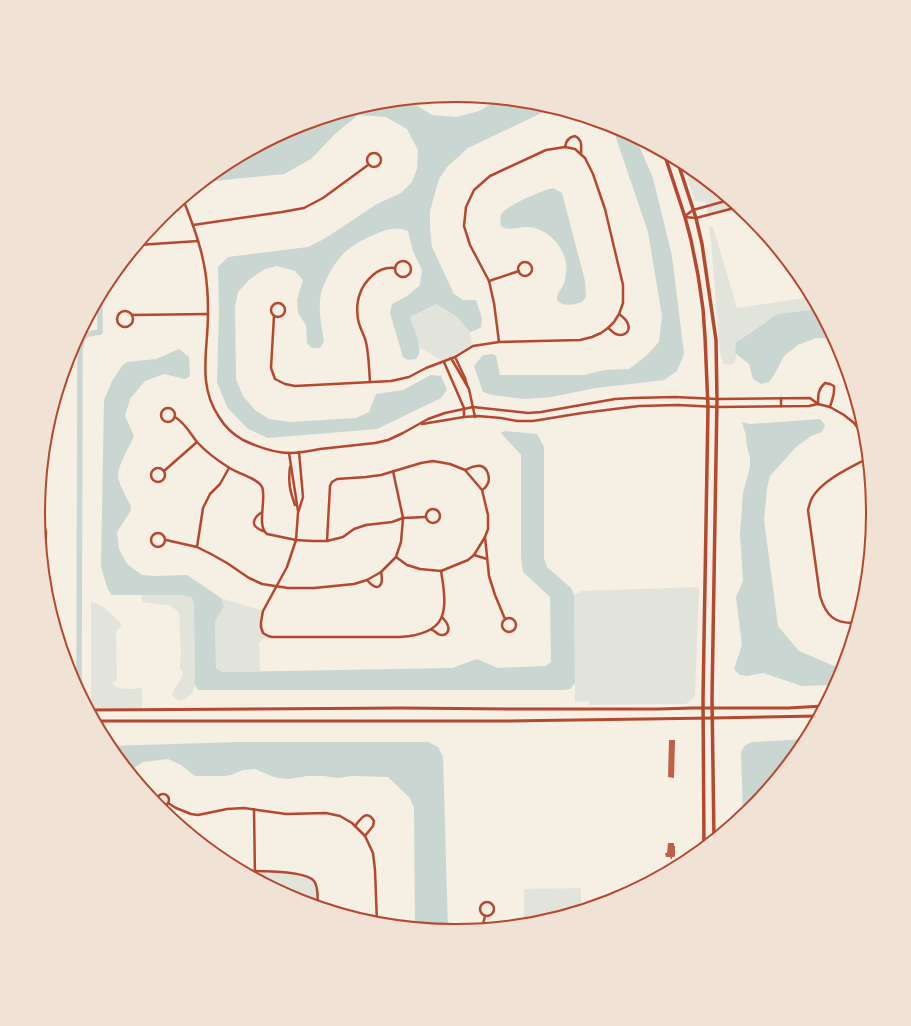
<svg xmlns="http://www.w3.org/2000/svg" width="911" height="1026" viewBox="0 0 911 1026" font-family="'Alegreya Sans',sans-serif">
<style>
.green{fill:#e2e4dc}
.water{fill:#c9d6d2}
.lines{fill:none;stroke-linecap:round;stroke-linejoin:round}
.canal{stroke:#c9d6d2;stroke-width:5.5}
.building{fill:#bf614a}
.minor{stroke:#b5482f;stroke-width:2.5}
.tertiary{stroke:#b5482f;stroke-width:3}
.secondary{stroke:#b5482f;stroke-width:3.5}
.rim{fill:none;stroke:#b5482f;stroke-width:2}
</style>
<rect width="100%" height="100%" fill="#f6efe4"/>
<g class="green">
<polygon points="683,163 688,166 738,207 709,215 705,202 695,201"/>
<polygon points="710,226 713,227 737,308 811,297 818,309 777,314 749,334 736,342 736,359 734,364 729,365 724,364 720,353 711,241 709,230"/>
<polygon points="436,304 456,316 470,332 472,346 442,361 421,348 410,318 412,316"/>
<polygon points="698,587 699,590 695,696 686,704 590,705 588,701 575,702 574,595 582,591"/>
<path d="M143,595H181L191,596L194,603L195,685C194,688 193,692 191,694C185,701 176,704 172,694C176,686 182,680 183,672L180,668L181,654L179,621L180,616L178,611L169,605L156,604L144,602L141,599Z"/>
<polygon points="221,598 263,611 260,619 263,633 268,636 259,642 260,671 222,672 216,668 215,622 224,606"/>
<path d="M91,602C101,603 114,616 121,623V626L116,632L117,680L113,682L112,684C120,691 132,689 142,688V710H98L91,703Z"/>
<path d="M255,871L302,875C319,881 317,890 318,905L296,899L255,877Z"/>
<polygon points="581,888 581,909 537,923 524,924 524,889"/>
</g>
<g class="water">
<path d="M408,100L432,115L456,117L479,111L498,100L537,104L552,108L468,148L447,167L439,179L430,211V229L432,247L454,294L463,300H476L482,318L481,327L476,330L470,332L456,316L436,304L412,316L410,318C414,330 425,349 416,359L408,360L403,357L390,313L392,304L407,296L420,285L422,270L413,251L408,231C396,226 387,229 376,234C351,244 339,254 327,278C325,283 322,288 321,293C318,310 321,324 324,341L320,348H312L307,343L306,325L298,313L297,300L303,280L295,271L277,266L265,269L250,279L238,292L235,307L236,379L243,396L255,410L269,419L290,422L356,418L369,412L376,394L403,390L431,375L441,376L447,390L441,398L377,429L268,438L248,429L227,407L217,382L219,311L218,267L228,257L308,247L324,239L377,204L401,193L412,182L417,169L418,150L407,129L386,117L358,115L335,134L311,159L284,174L204,182L224,166L254,150L276,142L326,118L374,103Z"/>
<polygon points="612,126 636,139 653,178 672,256 684,354 677,371 664,380 596,388 551,397 524,399 492,395 483,392 474,366 483,355 493,354 496,356 500,375 584,375 605,370 629,369 646,356 659,342 662,316 648,232"/>
<path d="M553,188L562,193L585,281L586,297L582,302C574,305 563,307 557,300C557,293 560,291 563,286C566,279 567,269 566,262C562,244 546,228 528,227C519,226 508,232 501,226C500,222 500,216 502,213C508,205 543,190 553,188Z"/>
<polygon points="818,309 834,339 816,338 798,345 784,356 774,375 769,382 761,384 753,379 749,364 735,353 736,342 749,334 777,314"/>
<path d="M179,349L189,357L190,376L185,379L164,374L145,381L130,399L125,416L134,436C129,448 118,464 118,477C119,484 127,499 131,506L130,512L117,532L119,549L127,564L142,575L154,576L187,575L221,598L224,606L215,622L216,668L222,672L452,668L477,659L498,668L546,666L551,662L550,597L523,572L521,558V455L501,433L504,431L537,434L544,447V558L547,567L571,588L574,595L575,683L570,689L564,690H198L195,685L194,603L191,597L181,595H112L108,590L101,567L104,400L112,381L122,366L127,362L156,359Z"/>
<polygon points="820,419 825,425 822,432 811,436 796,447 770,476 767,488 764,520 778,626 799,651 839,668 843,668 841,673 835,685 802,686 763,673 747,676 740,675 734,669 742,645 736,597 743,581 740,535 743,493 750,467 750,457 747,447 746,436 742,422 750,424"/>
<path d="M806,739L803,745L751,808L743,814L741,753C743,746 747,743 753,742Z"/>
<polygon points="237,742 428,742 438,747 443,757 448,930 415,927 414,808 410,798 388,777 352,776 338,778 324,776 307,776 288,779 278,778 271,776 255,769 243,770 231,775 225,776 195,776 181,765 168,759 143,762 133,769 131,772 109,746"/>
</g>
<g class="lines">
<path class="canal" d="M79,689L80,351C83,333 82,335 100,332V297"/>
</g>
<g class="building">
<polygon points="669,740 675,740 674,778 668,777"/>
<polygon points="668,843 674,843 674,846 675,846 675,856 674,857 672,857 672,859 671,859 670,857 666,857 665,853 667,853"/>
</g>
<g class="lines">
<g class="minor">
<path d="M565,147C566,140 569,137 575,136C583,140 581,146 581,154"/>
<circle cx="374" cy="160" r="7"/>
<path d="M183,199C194,227 205,256 207,287C208,296 208,305 208,314C208,350 197,385 219,417C225,427 234,435 243,440C258,447 274,453 290,453C300,453 310,451 320,449C338,447 356,445 375,443L388,440L403,433L428,419L445,413L473,407L528,413L541,412L615,399L632,398L675,397L717,399L810,398L818,404L830,407L844,415L854,423L866,439"/>
<polyline points="685,216 693,210 729,200"/>
<polyline points="685,217 696,218 738,207"/>
<polyline points="193,225 282,212 304,208 323,198 368,165"/>
<polyline points="138,245 198,241"/>
<circle cx="403" cy="269" r="8"/>
<circle cx="525" cy="269" r="7"/>
<polyline points="489,281 519,271"/>
<circle cx="278" cy="310" r="7"/>
<circle cx="125" cy="319" r="8"/>
<polyline points="132,315 208,314"/>
<polyline points="274,316 271,368 275,379 285,384 295,386 391,381 409,377 426,368 455,357 473,346 499,342 580,340 592,337 601,333 608,328 614,322 619,314 623,303 623,285 605,209 593,174 585,158 575,149 565,147 546,150 490,176 474,190 466,207 464,226 470,245 489,281 494,303 499,342"/>
<path d="M608,328C611,330 613,333 616,334C623,337 631,332 628,324C627,320 623,317 619,314"/>
<polyline points="455,357 465,378 467,385"/>
<polyline points="451,358 469,389 475,417"/>
<polyline points="444,362 464,408 464,417"/>
<path d="M370,382C369,369 369,356 366,342C364,334 359,327 358,319C355,302 360,286 373,275C380,269 386,267 395,268"/>
<path d="M818,404C818,395 818,389 825,383L830,384L834,386C835,394 832,400 830,407"/>
<polyline points="781,406 781,398"/>
<circle cx="168" cy="415" r="7"/>
<path d="M175,417C185,423 190,433 197,442C206,452 217,460 228,467C236,473 258,478 262,487C267,499 256,525 267,534L296,540L312,541H327L343,537L354,529L366,525L392,522L403,518L425,517"/>
<polyline points="422,424 464,417 478,416 501,418 517,421 533,421 582,413 639,406 678,405 717,407 809,406 818,404"/>
<path d="M299,452L303,497L298,513L296,540L287,567L263,611L261,622V627L263,633L268,636L272,637H400C448,634 448,612 441,571"/>
<polyline points="44,453 46,447 46,430"/>
<polyline points="289,453 298,511"/>
<path d="M290,467C288,483 290,491 295,505"/>
<circle cx="158" cy="475" r="7"/>
<path d="M465,470C470,468 475,465 481,466C488,468 491,479 487,485C486,487 484,489 482,490"/>
<polyline points="164,471 197,442"/>
<circle cx="433" cy="516" r="7"/>
<path d="M262,512C252,519 250,526 263,531"/>
<path d="M39,521C44,522 45,528 46,532L44,577"/>
<circle cx="158" cy="540" r="7"/>
<polyline points="166,540 197,547 211,554 227,563 249,578 262,584 288,588 314,588 354,584 367,580 381,572 396,557 401,542 403,518 393,471"/>
<polyline points="327,541 330,486 332,482 337,479 366,477 381,475 421,463 433,461 450,464 465,470 482,490 488,515 488,529 485,537 489,576 495,595 505,619"/>
<polyline points="197,547 203,508 210,494 220,484 229,468"/>
<polyline points="474,555 487,559"/>
<polyline points="396,557 407,565 420,569 441,571 468,560 474,555 485,537"/>
<path d="M367,580C378,593 384,586 381,572"/>
<circle cx="509" cy="625" r="7"/>
<path d="M856,623C835,624 826,616 820,596L808,510C809,506 810,502 812,498C822,480 850,468 868,458"/>
<path d="M432,630C433,630 437,633 438,634C444,637 450,633 448,626C447,622 444,620 442,617"/>
<circle cx="163" cy="800" r="6"/>
<polyline points="168,803 176,808 191,814 198,815 227,809 244,808 286,814 326,813 340,816 352,823 365,836 373,853 375,870 377,923"/>
<polyline points="254,809 255,877"/>
<path d="M355,826C361,818 367,809 374,821L373,826L365,836"/>
<path d="M245,871C259,871 305,870 314,881C319,887 317,898 318,905"/>
<circle cx="487" cy="909" r="7"/>
<polyline points="482,928 485,916"/>
</g>
<g class="tertiary">
<polyline points="90,710 401,708 512,709 659,709 692,708 788,708 823,706"/>
<polyline points="96,721 505,721 713,718 818,716"/>
</g>
<g class="secondary">
<polyline points="664,153 685,217 691,240 698,275 703,309 705,337 708,407 703,699 704,846"/>
<polyline points="677,160 696,218 702,244 716,340 717,399 712,699 714,839"/>
</g>
</g>
<path d="M0 0H911V1026H0ZM455 102H456A410 410 0 0 1 866 512V514A410 410 0 0 1 456 924H455A410 410 0 0 1 45 514V512A410 410 0 0 1 455 102Z" fill="#f1e2d6" fill-rule="evenodd"/>
<path class="rim" d="M455 102H456A410 410 0 0 1 866 512V514A410 410 0 0 1 456 924H455A410 410 0 0 1 45 514V512A410 410 0 0 1 455 102Z"/>
</svg>
